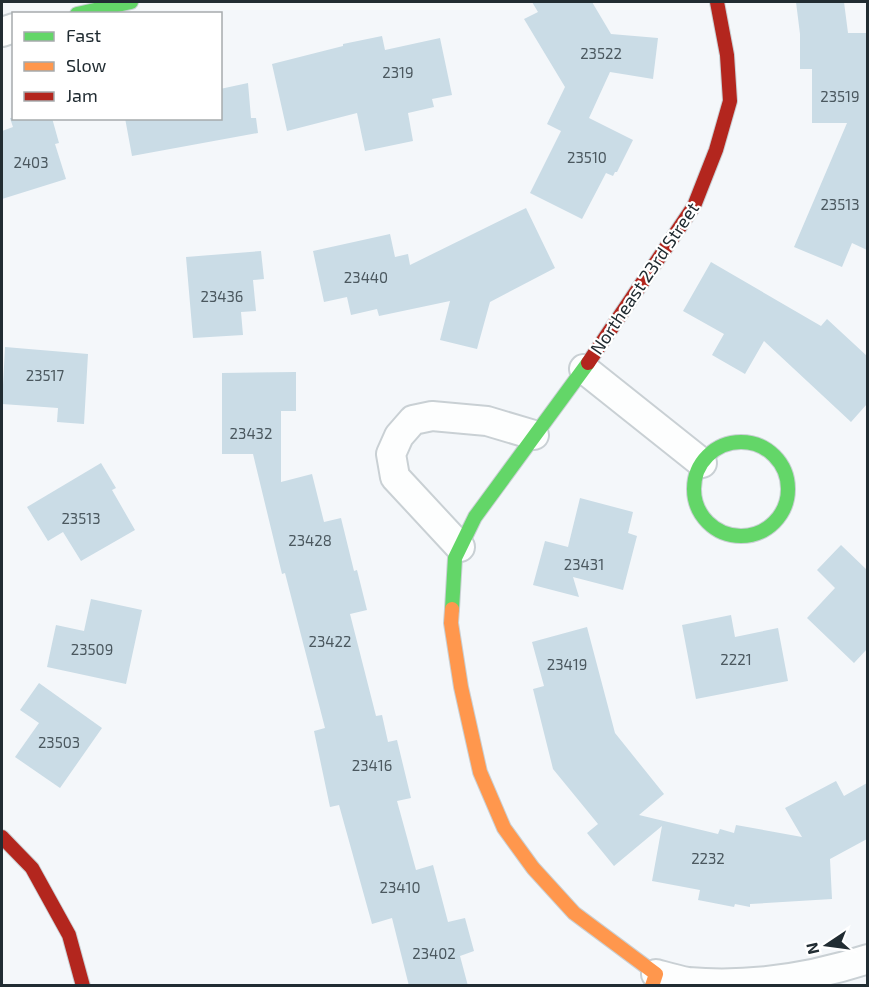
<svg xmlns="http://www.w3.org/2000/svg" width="869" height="987" viewBox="0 0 869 987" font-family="'Exo 2',sans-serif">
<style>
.building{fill:#cadce6}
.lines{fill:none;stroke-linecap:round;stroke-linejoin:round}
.street-casing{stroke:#c9d0d4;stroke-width:32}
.fast-casing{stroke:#c9d0d4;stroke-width:16}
.slow-casing{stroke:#c9d0d4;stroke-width:16}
.jam-casing{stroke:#c9d0d4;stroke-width:16}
.street{stroke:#fdfefe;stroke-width:28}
.fast{stroke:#63d668;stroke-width:14}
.slow{stroke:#ff974d;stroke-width:14}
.jam{stroke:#b3261e;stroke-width:14}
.labels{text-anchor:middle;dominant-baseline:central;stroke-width:4.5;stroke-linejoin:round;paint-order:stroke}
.number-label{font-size:15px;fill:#4b585f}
.street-label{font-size:18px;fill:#212c32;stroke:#fff}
</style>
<rect width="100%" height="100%" fill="#f4f7fa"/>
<g class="building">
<polygon points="532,2 592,2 611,34 658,38 653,79 610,72 589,118 633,140 617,172 615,172 613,176 606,173 582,219 530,193 561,131 547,124 565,87 524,19 538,12"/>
<polygon points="796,2 844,2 848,33 867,33 867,250 852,243 842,267 794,247 847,123 812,123 812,69 800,69 800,34"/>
<polygon points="382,36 385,50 440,38 452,95 432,99 434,107 408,113 413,141 365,151 357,113 287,131 272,64 343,46 343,44"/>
<polygon points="248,83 251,118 256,118 258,133 132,156 125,118 220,118 220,89"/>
<polygon points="10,118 52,118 59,143 55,144 66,179 2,199 2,131 13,127"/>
<polygon points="526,208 555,268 490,302 477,349 440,340 450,301 379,316 377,309 351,315 347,297 324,302 313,251 390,234 395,257 408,254 410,265"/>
<polygon points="261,251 264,279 253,280 256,311 241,312 243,335 193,338 186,257"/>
<polygon points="711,262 821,326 827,319 867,356 867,404 851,422 764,341 745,374 712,355 724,334 683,311"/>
<polygon points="5,347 88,354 84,424 57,422 58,408 2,404"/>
<polygon points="296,372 296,411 281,411 281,482 312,474 324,522 341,518 354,571 357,570 367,610 350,614 376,716 382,715 388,742 397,740 411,798 397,801 416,870 433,865 448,922 465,918 474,951 460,956 468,986 409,986 392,918 372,924 339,805 330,807 314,731 325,728 285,573 282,574 253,454 222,454 222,373"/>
<polygon points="101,463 116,488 112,490 135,530 81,561 63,532 48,541 27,507"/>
<polygon points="580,498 633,512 628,533 637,536 623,590 573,577 579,597 533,585 545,541 568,547"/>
<polygon points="841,545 867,570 867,649 854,663 807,618 835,588 817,570"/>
<polygon points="91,599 142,610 126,684 47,667 56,625 84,631"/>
<polygon points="731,615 735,637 778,628 788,681 696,699 682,625"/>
<polygon points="587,627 615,733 664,794 639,815 718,834 720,829 734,833 736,825 802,837 785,808 836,781 844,796 867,783 867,839 830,859 832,899 750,904 750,907 735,904 734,907 698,900 700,890 652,881 662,826 614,866 587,833 598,824 553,769 533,689 544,686 532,642"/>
<polygon points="39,683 102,728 60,788 15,757 39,723 20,710"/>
</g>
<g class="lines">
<g class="street-casing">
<g id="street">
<polyline points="2,32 14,28"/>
<polyline points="584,369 702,463"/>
<polyline points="460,547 395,477 391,454 399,436 413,420 432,416 487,421 534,435"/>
<path d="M656,974C667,977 677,980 688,982C749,987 810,978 868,959"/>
</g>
</g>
<g class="fast-casing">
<g id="fast">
<polyline points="77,14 131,2"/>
<circle cx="741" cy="489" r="47"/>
<polyline points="452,609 455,558 475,517 588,363"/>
</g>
</g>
<g class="slow-casing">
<polyline id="slow" points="452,609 451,623 461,687 480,772 504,828 533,868 574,913 656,974 652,986"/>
</g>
<g class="jam-casing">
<g id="jam">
<polyline points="588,363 694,206 716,150 730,101 727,55 717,2"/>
<polyline points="2,837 32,868 69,935 83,986"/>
</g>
</g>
<use href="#street" class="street"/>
<use href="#fast" class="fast"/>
<use href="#slow" class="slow"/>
<use href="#jam" class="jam"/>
</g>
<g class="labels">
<g class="number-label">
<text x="601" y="53">23522</text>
<text x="398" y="72">2319</text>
<text x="840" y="96">23519</text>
<text x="587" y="157">23510</text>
<text x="31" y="162">2403</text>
<text x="840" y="204">23513</text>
<text x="366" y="277">23440</text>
<text x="222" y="296">23436</text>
<text x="45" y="375">23517</text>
<text x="251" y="433">23432</text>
<text x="81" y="518">23513</text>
<text x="310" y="540">23428</text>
<text x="584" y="564">23431</text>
<text x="330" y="641">23422</text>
<text x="92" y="649">23509</text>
<text x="736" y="659">2221</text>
<text x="567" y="664">23419</text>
<text x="59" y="742">23503</text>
<text x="372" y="765">23416</text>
<text x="708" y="858">2232</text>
<text x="400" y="887">23410</text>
<text x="434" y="953">23402</text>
</g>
<g class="street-label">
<text transform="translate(644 278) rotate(-56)">Northeast 23rd Street</text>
</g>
</g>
<rect width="869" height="987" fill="none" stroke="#212c32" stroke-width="6"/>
<rect x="12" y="12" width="210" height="108" fill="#ffffff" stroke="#a6abad" stroke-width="1.5"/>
<rect x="24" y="32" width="30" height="9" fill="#63d668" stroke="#a6abad" stroke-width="1.5"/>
<text x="66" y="42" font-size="18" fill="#212c32">Fast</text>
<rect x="24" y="62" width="30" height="9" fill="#ff974d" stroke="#a6abad" stroke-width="1.5"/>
<text x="66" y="72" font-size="18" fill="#212c32">Slow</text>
<rect x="24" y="92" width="30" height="9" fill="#b3261e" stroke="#a6abad" stroke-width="1.5"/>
<text x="66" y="102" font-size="18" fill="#212c32">Jam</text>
<g transform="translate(827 945) rotate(257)" stroke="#ffffff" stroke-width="4.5" paint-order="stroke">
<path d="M0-4.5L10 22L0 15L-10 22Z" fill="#212c32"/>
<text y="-9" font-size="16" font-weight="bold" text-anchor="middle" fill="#212c32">N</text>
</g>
</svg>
